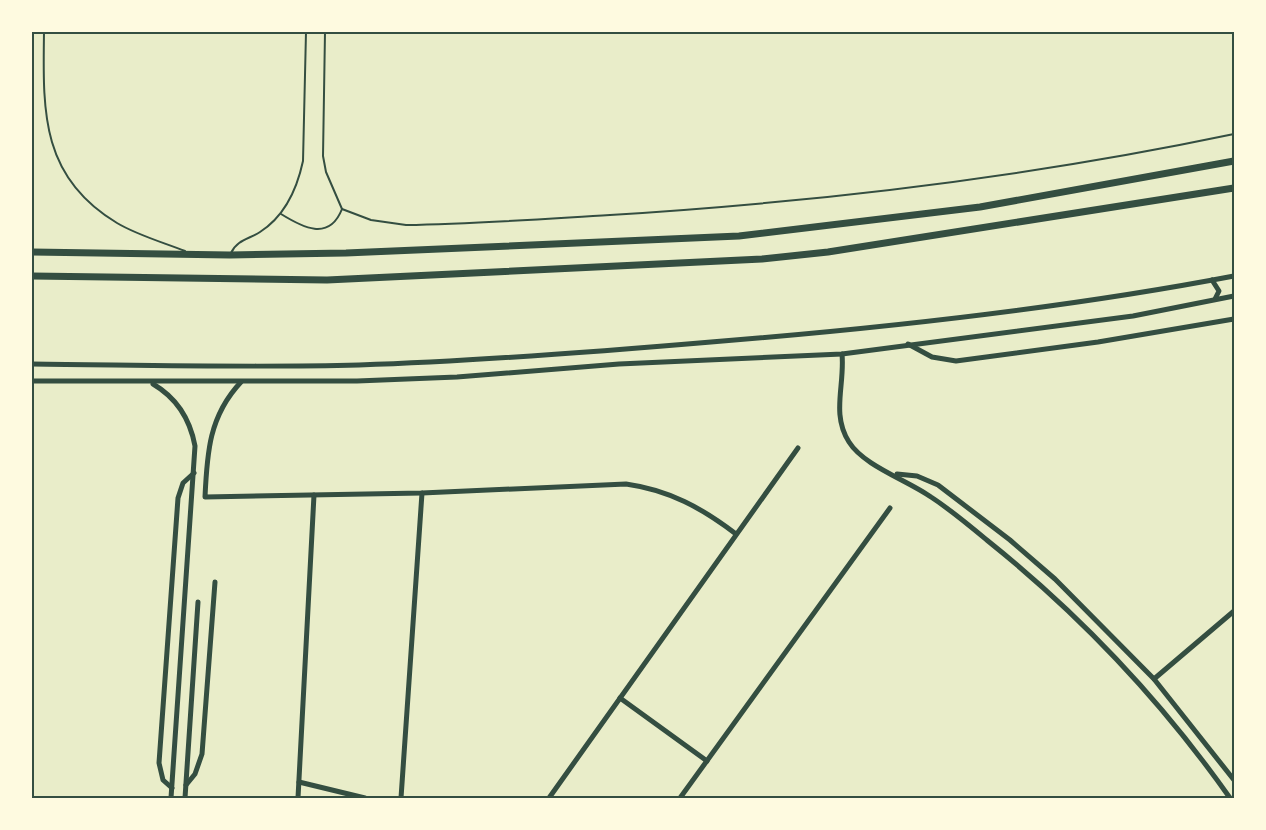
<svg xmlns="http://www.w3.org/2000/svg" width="1266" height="830" viewBox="0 0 1266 830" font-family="Figtree,sans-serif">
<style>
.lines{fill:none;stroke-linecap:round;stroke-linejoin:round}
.service{stroke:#344e41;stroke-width:2}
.minor{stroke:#344e41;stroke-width:5}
.tertiary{stroke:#344e41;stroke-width:7}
.neatline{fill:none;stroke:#344e41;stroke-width:2}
</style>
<rect width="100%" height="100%" fill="#e9edc9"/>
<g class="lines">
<g class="service">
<path d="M44,32C43,110 40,177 117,223C137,235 162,242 185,251"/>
<polyline points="325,32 323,156 326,172 342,209"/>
<path d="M342,209L371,220L406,225C474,224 542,219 610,215C819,202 1029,177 1234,134"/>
<path d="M281,214C302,227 329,242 342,209"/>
<path d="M231,253C237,240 249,239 260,232C285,216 297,189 303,161L306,32"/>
</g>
<g class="minor">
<polyline points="1212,280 1219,291 1215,299"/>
<polyline points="908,344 932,357 956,361 1098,342 1234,319"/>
<path d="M842,354C845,385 831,414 849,442C864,466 907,480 931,497C951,510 970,526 988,541C1079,614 1163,703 1230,798"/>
<path d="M32,364C141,365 250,368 359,365C477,361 594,352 711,342C886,328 1061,309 1234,276"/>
<polyline points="32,381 357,381 457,377 619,364 842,354 1133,316 1234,296"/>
<path d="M241,382C209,416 207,453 205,497L422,493L626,484C669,490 702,508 736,534"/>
<path d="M153,384C177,398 190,419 195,446L171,798"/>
<polyline points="897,474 917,476 938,485 1010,540 1055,579 1154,679 1234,780"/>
<polyline points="1154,679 1234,611"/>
<polyline points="620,698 707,761"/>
<polyline points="299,782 365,798"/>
<polyline points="186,785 195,774 202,754 215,582"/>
<polyline points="172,788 163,780 159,763 178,498 183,483 194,473"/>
<polyline points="185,798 198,602"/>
<polyline points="298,798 314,495"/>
<polyline points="401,798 422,493"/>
<polyline points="549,798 798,448"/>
<polyline points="680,798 890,508"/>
</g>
<g class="tertiary">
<polyline points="32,252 230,255 346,253 739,236 980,207 1234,161"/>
<polyline points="32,276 327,280 762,259 828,252 1234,188"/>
</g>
</g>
<rect width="1266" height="830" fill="none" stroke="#fefae0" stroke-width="66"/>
<rect x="33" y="33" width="1200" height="764" class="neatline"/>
</svg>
